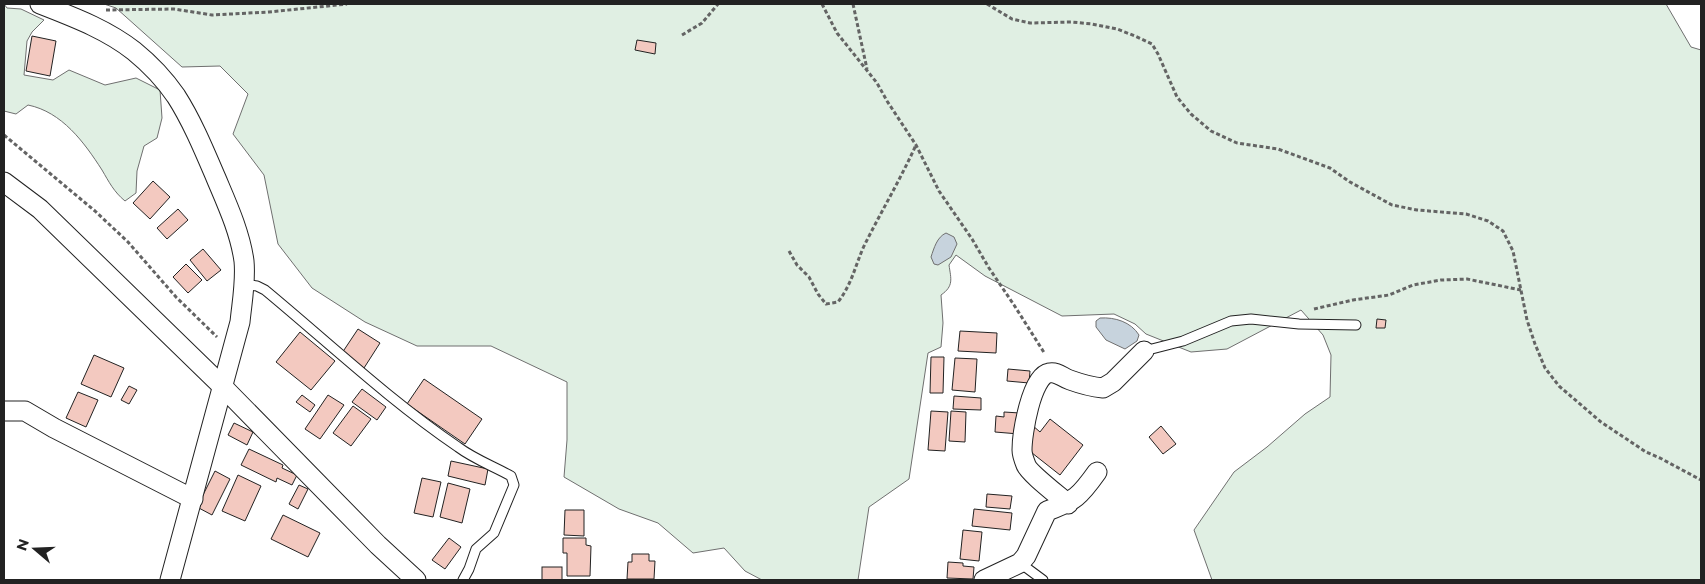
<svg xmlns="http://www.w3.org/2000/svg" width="1705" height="584" viewBox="0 0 1705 584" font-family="Montserrat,sans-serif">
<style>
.green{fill:#e0efe3;stroke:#6f6f6f}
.water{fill:#c7d3dd;stroke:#6f6f6f}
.building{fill:#f3c9c0;stroke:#222}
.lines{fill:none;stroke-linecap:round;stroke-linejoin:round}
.lane-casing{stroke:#222;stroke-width:11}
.street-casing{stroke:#222;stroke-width:21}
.path{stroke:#646464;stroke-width:3;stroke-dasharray:4 2.5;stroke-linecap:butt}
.lane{stroke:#fff;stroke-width:9}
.street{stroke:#fff;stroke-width:19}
</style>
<rect width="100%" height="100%" fill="#fff"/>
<g class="green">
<path d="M4,4L7,8L21,9L44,20L32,32L27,41L24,75L53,80L69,70L105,85L136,78L160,90L162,118L157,138L144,146L137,171L136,193L125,201C114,192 109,182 102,170C84,142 62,112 28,105L16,114L4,111Z"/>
<path d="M104,4H1666L1691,47L1701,50V580H1212L1194,530L1234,472L1267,447L1305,414L1330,397L1331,355L1323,335L1301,310L1227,349L1191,352L1146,334L1135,324L1114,314L1062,316L985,276L956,255L949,265C951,279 954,286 941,295L943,323L941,347L928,353L909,479L869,507L858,580H762L745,571L724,548L693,553L658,523L619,509L564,477L567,440V382L491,346H417L365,322L312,288L278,244L264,175L233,134L248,94L220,66L182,67L116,8Z"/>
</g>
<g class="water">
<path d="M946,233L954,237L957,244L951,257L938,265L934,264L931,257C934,248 937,237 946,233Z"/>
<path d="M1100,318C1115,317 1131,322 1139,335L1137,341L1125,349L1106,340L1096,327V321Z"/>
</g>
<g class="building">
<polygon points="32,36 56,41 50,76 26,71"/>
<polygon points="637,40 656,43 655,54 635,50"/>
<polygon points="153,181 170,197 150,219 133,203"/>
<polygon points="178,209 188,220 167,239 157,228"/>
<polygon points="203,249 221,270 207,281 190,260"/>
<polygon points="186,264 202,280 188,293 173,277"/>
<polygon points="1377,319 1386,320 1385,328 1376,328"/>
<polygon points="358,329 380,343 364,368 342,353"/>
<polygon points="960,331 997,333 996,353 958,351"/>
<polygon points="300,332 335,361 311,390 276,362"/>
<polygon points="94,355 124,368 111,397 81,384"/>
<polygon points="931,357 944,357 943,393 930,393"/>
<polygon points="955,358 977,359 975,392 952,390"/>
<polygon points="1008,369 1030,371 1029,383 1007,381"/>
<polygon points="424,379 482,419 465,444 407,404"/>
<polygon points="129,386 137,390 129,404 121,400"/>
<polygon points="362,389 386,407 377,420 352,402"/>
<polygon points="78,392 98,400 86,427 66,418"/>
<polygon points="302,395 315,405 310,412 296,402"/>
<polygon points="328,395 344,405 320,439 305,429"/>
<polygon points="954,396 981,398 981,410 953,409"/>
<polygon points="353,406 371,419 351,446 333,433"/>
<polygon points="931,411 948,412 945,451 928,450"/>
<polygon points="951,411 966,412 965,442 949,441"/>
<polygon points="1004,412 1020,413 1019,434 995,432 996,416 1004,417"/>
<polygon points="1050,419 1083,445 1060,475 1027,449 1032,425 1040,432"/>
<polygon points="234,423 253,432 247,445 228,435"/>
<polygon points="1161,426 1176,444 1163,454 1149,437"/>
<polygon points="249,449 283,465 282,468 297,475 292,485 277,478 276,482 241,465"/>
<polygon points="451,461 488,469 485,485 448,476"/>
<polygon points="215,471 230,479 212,515 197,507"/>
<polygon points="238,475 261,486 245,521 222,511"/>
<polygon points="422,478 441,482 433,517 414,513"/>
<polygon points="448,483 470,489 462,523 440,517"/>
<polygon points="299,485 308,489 298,509 289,504"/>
<polygon points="987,494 1012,496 1010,509 986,507"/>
<polygon points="974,509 1012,513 1010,530 972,526"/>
<polygon points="565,510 584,510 584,536 564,535"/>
<polygon points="283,515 320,533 308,557 271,539"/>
<polygon points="963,530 982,532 979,561 960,559"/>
<polygon points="449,538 461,547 445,569 432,560"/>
<polygon points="563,538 586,538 586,545 591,546 590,576 567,576 567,553 563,553"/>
<polygon points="632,554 649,554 649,561 655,561 654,579 627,579 628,562 632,562"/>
<polygon points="948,562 963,563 963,566 974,567 973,579 947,578"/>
<rect x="542" y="567" width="20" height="13"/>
</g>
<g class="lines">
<g class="lane-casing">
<g id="lane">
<path d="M244,284L257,286L265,290C329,343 389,400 458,447C474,459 493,466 511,476L514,485L494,533L476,549L469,569L463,580"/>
<polyline points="1144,351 1183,341 1231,321 1251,319 1299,324 1356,325"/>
<polyline points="1020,563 1043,580"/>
</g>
</g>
<g class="street-casing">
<g id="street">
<path d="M40,4C73,17 106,29 134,51C150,64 165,80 176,96C192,121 204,150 216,178C227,204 240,232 244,261C246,281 242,302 240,322L170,580"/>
<polyline points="4,182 40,209 222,386 378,545 416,580"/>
<polyline points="4,411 25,411 54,428 193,499"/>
<path d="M1068,504C1059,496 1029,473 1026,465C1024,460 1022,455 1022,450C1022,435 1031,376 1049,373C1057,371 1063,378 1070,380C1081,384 1092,387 1103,388L1113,382L1144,351"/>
<path d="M984,580L1020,563L1026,556L1047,511C1075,501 1080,496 1097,472"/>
</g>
</g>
<g class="path">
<polyline points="822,4 837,33 877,83 887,101 916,145 939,191 972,239 989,268 1014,305 1045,354"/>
<polyline points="853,4 867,69"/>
<polyline points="987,4 1012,19 1030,23 1071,22 1092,24 1117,29 1135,36 1152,44 1158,54 1177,97 1191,114 1211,131 1237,143 1278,149 1330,168 1350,182 1392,205 1417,210 1466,214 1488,221 1503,231 1513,251 1527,320 1535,344 1545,368 1559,386 1601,422 1646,452 1660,458 1701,480"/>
<polyline points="106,10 174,9 212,15 269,12 347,4"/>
<polyline points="682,35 702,23 718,4"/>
<polyline points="4,135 95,211 128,242 176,297 217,337"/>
<path d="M789,251L797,265L809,277L818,294L826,304L838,302C852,284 855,266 864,246C881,212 900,180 916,145"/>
<polyline points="1314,309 1353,300 1389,295 1413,285 1441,280 1467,279 1521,290"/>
</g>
<use href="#lane" class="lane"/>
<use href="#street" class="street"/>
</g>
<rect width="1705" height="584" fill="none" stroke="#222222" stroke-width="10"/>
<g transform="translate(35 549) rotate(289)" stroke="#ffffff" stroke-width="4" paint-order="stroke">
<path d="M0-4L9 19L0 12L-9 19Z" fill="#222222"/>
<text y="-8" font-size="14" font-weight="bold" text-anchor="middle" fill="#222222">N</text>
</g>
</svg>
